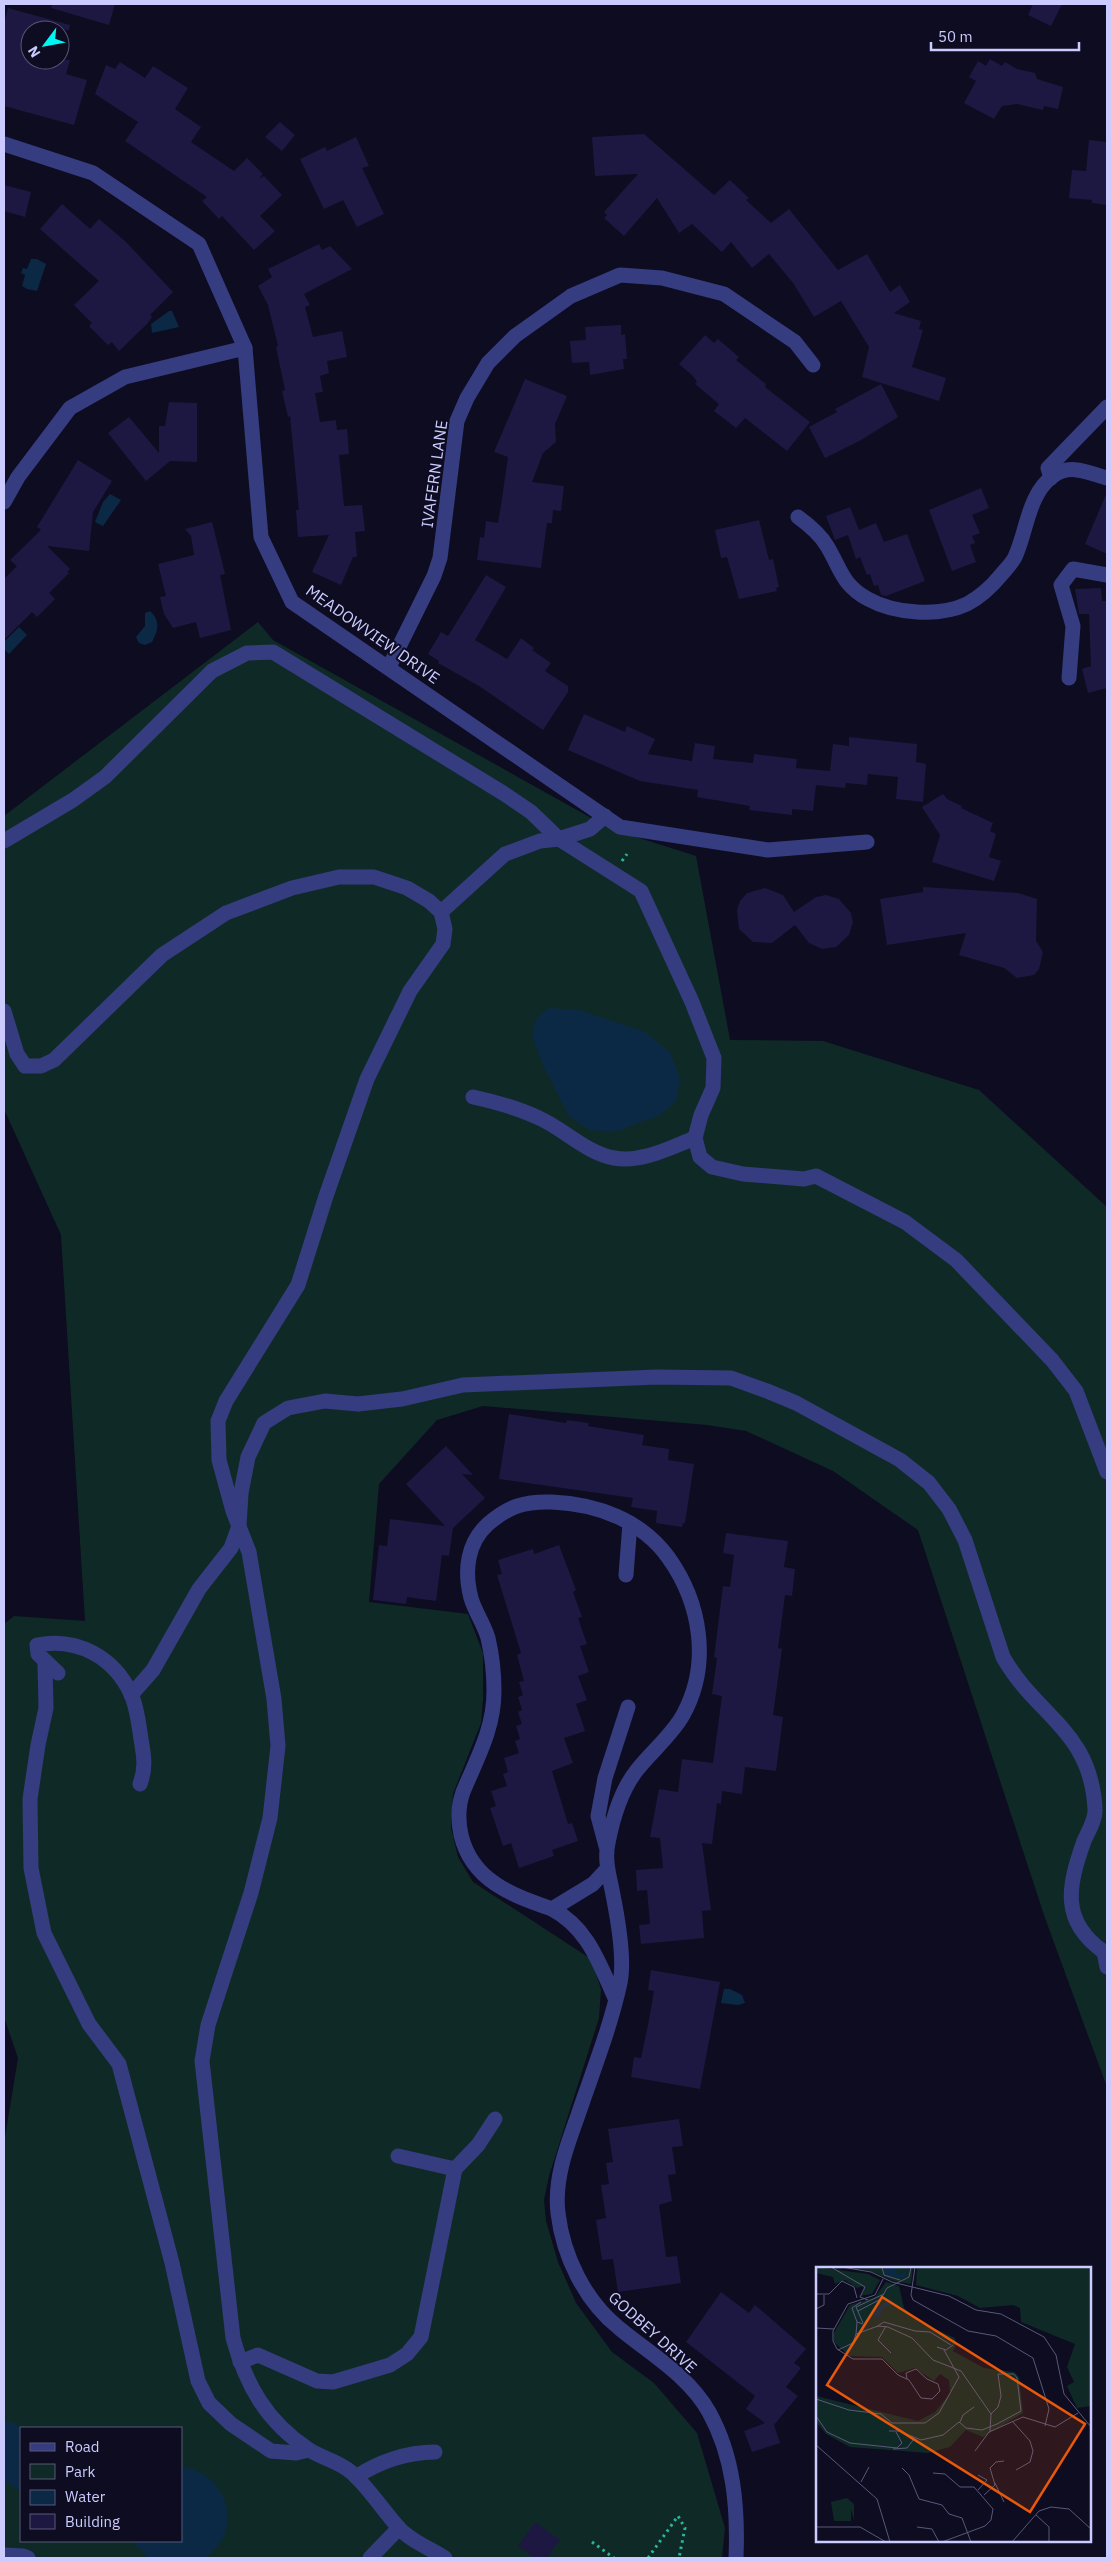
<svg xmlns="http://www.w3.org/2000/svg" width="1111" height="2562" viewBox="0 0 1111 2562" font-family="'IBM Plex Sans',sans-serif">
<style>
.green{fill:#0f2a26;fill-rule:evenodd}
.water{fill:#0b2945}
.building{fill:#1c1841}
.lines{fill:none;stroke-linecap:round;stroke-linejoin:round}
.path{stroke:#2cb39b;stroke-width:3;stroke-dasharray:2.5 4;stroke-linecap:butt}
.minor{stroke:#363c80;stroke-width:15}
.labels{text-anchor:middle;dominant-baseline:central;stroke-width:4;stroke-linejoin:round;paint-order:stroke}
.street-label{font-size:16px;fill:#cbcbff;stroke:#0d0c20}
.inset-road{fill:none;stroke:#595879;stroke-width:1}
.view{fill:#e8590c;fill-opacity:0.15;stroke:#e8590c;stroke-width:2.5}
.inset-edge{fill:none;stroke:#cbcbff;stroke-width:2.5}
</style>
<rect width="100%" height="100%" fill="#0d0c20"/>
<path class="green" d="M258,622L273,640L611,829L696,856L730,1040L823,1041L979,1090L1107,1207V2087L1045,1918L918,1530L833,1471L746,1431L707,1425L483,1406L437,1420L379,1484L369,1602L468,1614L483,1653V1699L481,1723L453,1794L451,1828L458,1857L473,1882L591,1959L601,1989L599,2018L549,2176L544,2200L546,2221L558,2262L576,2303L612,2352L654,2383L697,2433L725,2528L722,2558H4V2143L18,2058L4,2017V1624L14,1616L85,1621L61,1235L4,1109V816ZM21,2428H181V2541H21Z"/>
<g class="water">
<polygon points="31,259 37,259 46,264 37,291 27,289 22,286 25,275 21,273 23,268 27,269"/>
<polygon points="169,311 172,311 179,327 152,333 151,324"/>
<polygon points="110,494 121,500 103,526 95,522 103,502"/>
<path d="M150,611C161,621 158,631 152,642L145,645L139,643L136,637L145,626V613Z"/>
<polygon points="19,627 27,635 9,654 4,649 4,642"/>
<polygon points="549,1008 579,1010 645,1032 670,1052 680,1079 676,1101 660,1115 614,1132 590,1130 569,1116 544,1067 532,1035 536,1019"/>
<polygon points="724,1989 730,1989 742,1995 745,2003 738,2005 721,2003"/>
<polygon points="4,2420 16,2424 21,2428 21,2492 4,2480"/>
<path d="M181,2467C211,2469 234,2500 226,2530C223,2542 214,2550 206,2558H149L131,2541H181Z"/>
</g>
<g class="building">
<polygon points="52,4 115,4 109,25 51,8"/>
<polygon points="1033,4 1062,4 1051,26 1028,15"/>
<polygon points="8,8 70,25 69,30 30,30 30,60 70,60 66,74 87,80 74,125 4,106 4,23"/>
<polygon points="990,59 1002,66 1005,62 1017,69 1035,73 1037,79 1063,87 1058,109 1044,106 1043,110 1017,104 1002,106 994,119 964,103 976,81 969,77 978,61 986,66"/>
<polygon points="120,62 145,78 153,66 188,88 175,109 201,127 191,142 234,171 247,158 263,174 259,179 264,176 282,195 260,216 275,231 254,250 222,216 219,219 202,201 207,197 125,141 138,122 95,94 106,65 115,69"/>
<polygon points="280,122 295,135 282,151 265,137"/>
<polygon points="644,134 714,195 730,180 749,198 746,200 771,223 789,209 838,270 867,254 890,292 900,285 910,302 894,313 921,321 919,329 923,330 912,367 946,378 939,401 862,377 869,347 841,301 814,317 793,283 769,254 752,268 731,242 722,252 692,224 679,233 657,198 624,236 604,218 607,215 604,212 638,174 595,176 592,137"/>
<polygon points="356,137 369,166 362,168 384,214 357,227 343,200 324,209 300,159 325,147 327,151"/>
<polygon points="1089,140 1107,142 1107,205 1092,203 1092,200 1069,198 1072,170 1086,171"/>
<polygon points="4,185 31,192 25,217 4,211"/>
<polygon points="62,204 90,229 99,219 125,241 173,292 150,315 152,317 147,324 119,351 112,342 108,345 89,326 92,323 74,305 99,281 40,229"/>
<polygon points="319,244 322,250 330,246 352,269 304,294 310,305 305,307 313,337 342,331 347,357 327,361 329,373 320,376 323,392 315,393 320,422 336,420 337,430 347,429 349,454 339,455 344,506 362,505 365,531 355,532 357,557 353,557 341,585 312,572 329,535 298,537 296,510 299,510 290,416 288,417 282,391 285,390 276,347 278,346 268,305 258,286 272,277 268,269"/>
<polygon points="621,325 621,335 625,334 627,359 623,359 624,369 590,375 589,362 572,363 570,341 586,340 585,327"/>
<polygon points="705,335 714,343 718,339 739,357 736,360 766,384 765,387 810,422 787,451 745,418 736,428 714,411 719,404 695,384 697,382 693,376 679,364"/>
<polygon points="525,379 567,396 555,424 556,442 543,453 532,482 564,486 561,511 553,510 552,523 547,523 541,568 477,560 480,537 484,538 486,521 498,523 501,505 508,457 494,452"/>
<polygon points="881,384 898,417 861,440 825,458 809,427 837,412 835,409"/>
<polygon points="169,402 197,403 197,462 170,461 146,481 108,433 129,417 159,453 159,426 165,426"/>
<polygon points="78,460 112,481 93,512 89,551 47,546 70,569 67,572 69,573 49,593 55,599 37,617 32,612 4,640 4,579 17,566 10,560 41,530 37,527"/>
<polygon points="981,488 989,508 972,515 980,533 972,536 975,543 970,545 976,562 952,571 929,510"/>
<polygon points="1107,492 1107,554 1085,544"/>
<polygon points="850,507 859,530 876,523 884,542 907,534 925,581 886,596 881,595 878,585 874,586 870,574 867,575 860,557 856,559 848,535 835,540 826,516"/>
<polygon points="759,520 769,560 773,559 779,587 776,588 777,591 739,599 727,557 721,558 715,530"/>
<polygon points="212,522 225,574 220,575 231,630 200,638 196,622 173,628 164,614 160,597 166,596 158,564 194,555 191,536 185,529"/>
<polygon points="486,575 506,587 475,640 507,659 521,638 534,648 532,650 551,663 545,671 568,686 568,692 543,730 479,686 438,663 439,661 428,654 441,632 448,636"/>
<polygon points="1101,588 1102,601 1107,601 1107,688 1088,693 1082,669 1091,666 1089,614 1079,614 1075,589"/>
<polygon points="584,714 625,732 627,726 655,739 648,754 692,761 695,743 715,746 713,759 753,763 754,754 797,759 796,768 830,771 833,744 849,746 849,737 917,744 916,762 926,764 923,802 896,799 898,777 868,774 867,785 846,783 845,788 816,785 813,811 792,809 792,815 749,810 750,806 697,797 698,790 640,781 568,750"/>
<polygon points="943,794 947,799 962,806 961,808 993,823 990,831 996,834 989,857 1001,861 994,881 932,862 940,835 922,807"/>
<polygon points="923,887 1018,893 1037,899 1036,941 1043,952 1039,969 1034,975 1017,978 1004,968 959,955 966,933 887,945 880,899 923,892"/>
<polygon points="765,888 783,895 794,912 816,897 826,895 839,899 851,913 853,922 849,935 836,947 822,949 809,943 795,925 772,943 753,942 739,929 737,910 740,901 747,893"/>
<polygon points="509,1414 566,1423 567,1420 589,1423 588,1426 644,1435 642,1445 669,1449 668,1460 694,1464 685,1523 683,1523 682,1527 656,1523 657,1511 631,1507 633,1498 499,1479"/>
<polygon points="446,1446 473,1475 462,1474 485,1498 453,1528 449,1556 442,1555 436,1601 407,1597 406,1604 373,1600 379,1545 387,1546 390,1519 445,1526 406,1484"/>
<polygon points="726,1533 788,1541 784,1567 795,1569 792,1596 785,1595 778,1648 782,1649 773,1715 783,1717 776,1771 745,1767 742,1794 722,1791 721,1804 717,1803 712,1844 702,1843 711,1910 702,1911 704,1938 641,1944 639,1925 650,1924 647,1890 637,1891 636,1870 663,1868 660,1838 650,1837 659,1789 678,1792 682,1759 713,1763 722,1696 712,1694 717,1658 714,1657 723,1586 730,1587 734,1555 723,1553"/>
<polygon points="559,1545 576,1590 573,1592 582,1617 578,1618 587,1644 580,1646 589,1672 578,1676 587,1700 576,1704 585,1731 564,1738 573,1763 552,1771 568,1824 572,1823 578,1841 552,1850 554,1856 519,1868 511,1843 503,1846 490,1808 496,1806 491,1791 507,1786 503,1774 508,1772 504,1758 519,1753 515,1741 520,1739 516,1726 522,1724 518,1712 522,1710 518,1697 523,1695 519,1682 524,1681 517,1655 521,1653 497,1575 502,1574 498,1560 533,1549 534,1554"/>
<polygon points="651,1970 720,1982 700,2089 631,2077 634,2057 641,2058 648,2025 654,1991 648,1990"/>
<polygon points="679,2119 683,2146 672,2147 676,2174 668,2175 672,2201 659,2205 666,2257 677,2256 681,2283 618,2292 613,2259 602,2260 596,2220 606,2218 601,2185 609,2184 606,2163 613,2162 608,2129"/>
<polygon points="721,2292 749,2313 755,2305 806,2349 794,2363 801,2368 786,2387 798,2396 774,2425 780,2443 752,2452 744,2431 765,2423 746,2409 755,2396 686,2342"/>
<polygon points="535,2522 560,2540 547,2558 535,2558 518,2546"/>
</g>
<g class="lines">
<g class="path">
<polyline points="622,861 627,854"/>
<polyline points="592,2542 614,2558"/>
<polyline points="648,2558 678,2516 685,2528 679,2558"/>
</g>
<g class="minor">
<polyline points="4,144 93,173 199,244 245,348 261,537 292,602 620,827 768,850 867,842"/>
<polyline points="1051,478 1048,468 1107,407"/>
<polyline points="4,502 18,477 70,408 125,377 245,348"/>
<path d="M798,517C809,525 820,534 827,546C841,569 842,585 868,599C895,614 939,617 967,604C980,597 992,586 1001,575C1006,569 1012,563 1015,557C1027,531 1028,494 1053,476C1070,463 1089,473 1107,478"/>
<polyline points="389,667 434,576 440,558 457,421 467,398 488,363 515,336 571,296 620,275 662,278 724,294 795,342 813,365"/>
<polyline points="1069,678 1073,626 1061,585 1073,569 1107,575"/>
<polyline points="4,841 73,800 105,777 212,671 247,653 273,652 503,793 531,812 559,839 641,891 692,1002 714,1058 713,1088 701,1115 695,1138 700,1157 712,1167 743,1174 804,1179 816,1176 905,1222 956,1260 1052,1360 1076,1391 1107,1472"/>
<polyline points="441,912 505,854 540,841 559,839 590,829 605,816"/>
<path d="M4,1011L17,1054L25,1066H41L54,1060L162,955L226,913L292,888L339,877H374L407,888L429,901L441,912L445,929L443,944L410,991L367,1079L326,1196L298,1285L226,1401L218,1421L219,1460L233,1511L249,1552L274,1699L278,1746L270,1818L251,1893L208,2025L202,2061L233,2338C246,2385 266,2421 308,2449C321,2458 338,2461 351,2472C369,2488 382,2509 398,2527C409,2540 431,2549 445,2558"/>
<path d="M473,1097C496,1102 518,1108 539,1118C564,1129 586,1153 614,1158C642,1163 669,1148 695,1138"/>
<polyline points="626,1575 630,1523"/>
<polyline points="45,1663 46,1708 38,1745 30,1799 31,1868 44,1933 89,2024 119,2064 172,2263 198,2381 209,2403 231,2424 271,2451 296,2453 309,2450"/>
<path d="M58,1673L38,1654L37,1645C77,1637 114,1657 131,1694C137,1707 139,1726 141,1739C144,1756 146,1768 140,1784"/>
<path d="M131,1695L153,1670L199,1589L231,1548L239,1526L241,1493L248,1457L264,1423L288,1408L325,1401L358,1404L402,1399L463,1385L657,1377L731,1378L767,1391L796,1403L900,1460L929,1483L949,1509L965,1540L1003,1657C1037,1717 1091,1730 1095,1809C1096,1819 1088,1832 1084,1841C1068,1886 1060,1921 1104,1952L1107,1967"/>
<polyline points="606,1846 598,1816 605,1778 628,1707"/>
<path d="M607,1869L593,1884L552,1909C512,1895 472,1881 461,1835C458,1821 458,1806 463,1792C477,1758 494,1729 494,1691C494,1674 492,1655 488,1638C484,1624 475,1612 471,1598C464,1571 467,1543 488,1524C509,1506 525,1501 552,1502C597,1504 641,1520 668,1557C701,1603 711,1664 683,1715C672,1735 651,1752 637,1770C621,1790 613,1817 608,1843C604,1861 610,1878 613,1895C618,1920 625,1959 620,1983C610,2029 592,2073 577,2118C566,2148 554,2181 558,2213C563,2256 585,2301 619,2328C650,2354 688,2375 709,2412C734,2457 738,2508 736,2558"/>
<path d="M552,1909C588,1928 599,1963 615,1998"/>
<polyline points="398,2156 455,2169 478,2145 495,2119"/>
<polyline points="240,2362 258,2355 317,2381 333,2382 390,2365 407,2354 421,2337 455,2169"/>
<path d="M356,2477C378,2462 407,2452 435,2452"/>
<polyline points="4,2555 23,2556 28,2558"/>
<polyline points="370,2558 399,2528"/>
</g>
</g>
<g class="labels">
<g class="street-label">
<text transform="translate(434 474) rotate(-82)">IVAFERN LANE</text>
<text transform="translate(373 634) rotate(35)">MEADOWVIEW DRIVE</text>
<text transform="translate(653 2332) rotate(42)">GODBEY DRIVE</text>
</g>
</g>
<g transform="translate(816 2267)">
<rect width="275" height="275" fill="#0d0c20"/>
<path d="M0,0L52,7L64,13L56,27L43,29L48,24L47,19L41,21L29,13L19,17L17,10L0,6ZM33,0H97L95,17L78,14L54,4ZM101,0H275V139L261,141L251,119L258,115L251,100L259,77L205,55L204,41L197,38L164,41L142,29L100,18ZM70,15L83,19L88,41L105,56L139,71L140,78L137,84L168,101L198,105L203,110L207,146L167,170L150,163L134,180L112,186L34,180L10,167L0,155V129L102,154L119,145L134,126L133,113L124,107L118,114L99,101L82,106L66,90L33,89L18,75V66L34,38L59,30ZM31,231L38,237V253L35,242V254H18L15,235Z" fill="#0f2a26"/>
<path d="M70,0H78L81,8L90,4V9L84,11L68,7ZM75,32L78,37L68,40L64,50H57L58,43Z" fill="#0b2945"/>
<path class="inset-road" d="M15,0L49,20L44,30L52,33M26,0L55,5L76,15L133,29L160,43L185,47L228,70L240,88L248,127L275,160M66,0L68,8L84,13M99,0L95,28L97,33L152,64L180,69L217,91L233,142L229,159M67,12L59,28L32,37L17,64V74L21,82L37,92H66L82,108L93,113L105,131L116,132L124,124L122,117L111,112L100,102L90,106L91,112M0,27H13L26,14L38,20L41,31M0,42L8,38V28M42,44L65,32L71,21L93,10L95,0M41,55L36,41L45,35M47,56L40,40L68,27M47,57L41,55L40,67L62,59L72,60L96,71L117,93L145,104L175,147L174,164M70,59L62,73L75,86M60,60L68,55L99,64L114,65L135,78M0,61L18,62M121,80L130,83L137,78M22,83L37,76L40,67M0,132L33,143L65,147L76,156H109L123,146L143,110L128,83M0,149L11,165L34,176L81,181L86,176L80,165M144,155L147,148L158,140M197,155L214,174L217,184L214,195L200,203M73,164H83L105,173L127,168L143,155L150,161L166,163L181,157L205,144L201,111L198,107H182L185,129L182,140L175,147M0,178L61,232L74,275M77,182L91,181L98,172M159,184L173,165L207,150L239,160L262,146M86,201L93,208L103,232L126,238L133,247L146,251L155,275M117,206L129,207L144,220H158L177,242L175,253L169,259L126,275M162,208L171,213L162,223M45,215L53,200M179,216L188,235M168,228L179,218L174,201L180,195L188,194M220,248L233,260V275M0,260H44L70,275M101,260L116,262L123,275M196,275L223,244L235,240L253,242L275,262"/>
<path class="view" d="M66,30L269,157L214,245L11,118Z"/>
<rect width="275" height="275" class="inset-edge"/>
</g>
<rect width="1111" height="2562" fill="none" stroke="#cbcbff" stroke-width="10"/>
<rect x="20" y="2427" width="162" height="115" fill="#0d0c20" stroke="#595879"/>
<rect x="30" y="2443" width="25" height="8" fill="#363c80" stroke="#595879"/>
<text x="65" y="2452" font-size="15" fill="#cbcbff">Road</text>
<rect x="30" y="2464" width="25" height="15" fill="#0f2a26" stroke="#595879"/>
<text x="65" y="2477" font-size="15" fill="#cbcbff">Park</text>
<rect x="30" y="2490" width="25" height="15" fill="#0b2945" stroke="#595879"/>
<text x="65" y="2502" font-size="15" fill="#cbcbff">Water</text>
<rect x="30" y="2514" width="25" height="15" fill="#1c1841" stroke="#595879"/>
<text x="65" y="2527" font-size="15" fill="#cbcbff">Building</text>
<g transform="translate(45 45) rotate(238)"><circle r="24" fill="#0d0c20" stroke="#595879"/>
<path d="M0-4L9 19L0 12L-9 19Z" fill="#00f6f2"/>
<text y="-8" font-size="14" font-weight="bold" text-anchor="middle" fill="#cbcbff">N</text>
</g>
<path d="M931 42v8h148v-8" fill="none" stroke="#cbcbff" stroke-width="2.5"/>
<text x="938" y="42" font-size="15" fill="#cbcbff" stroke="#0d0c20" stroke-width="4" paint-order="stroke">50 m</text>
</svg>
